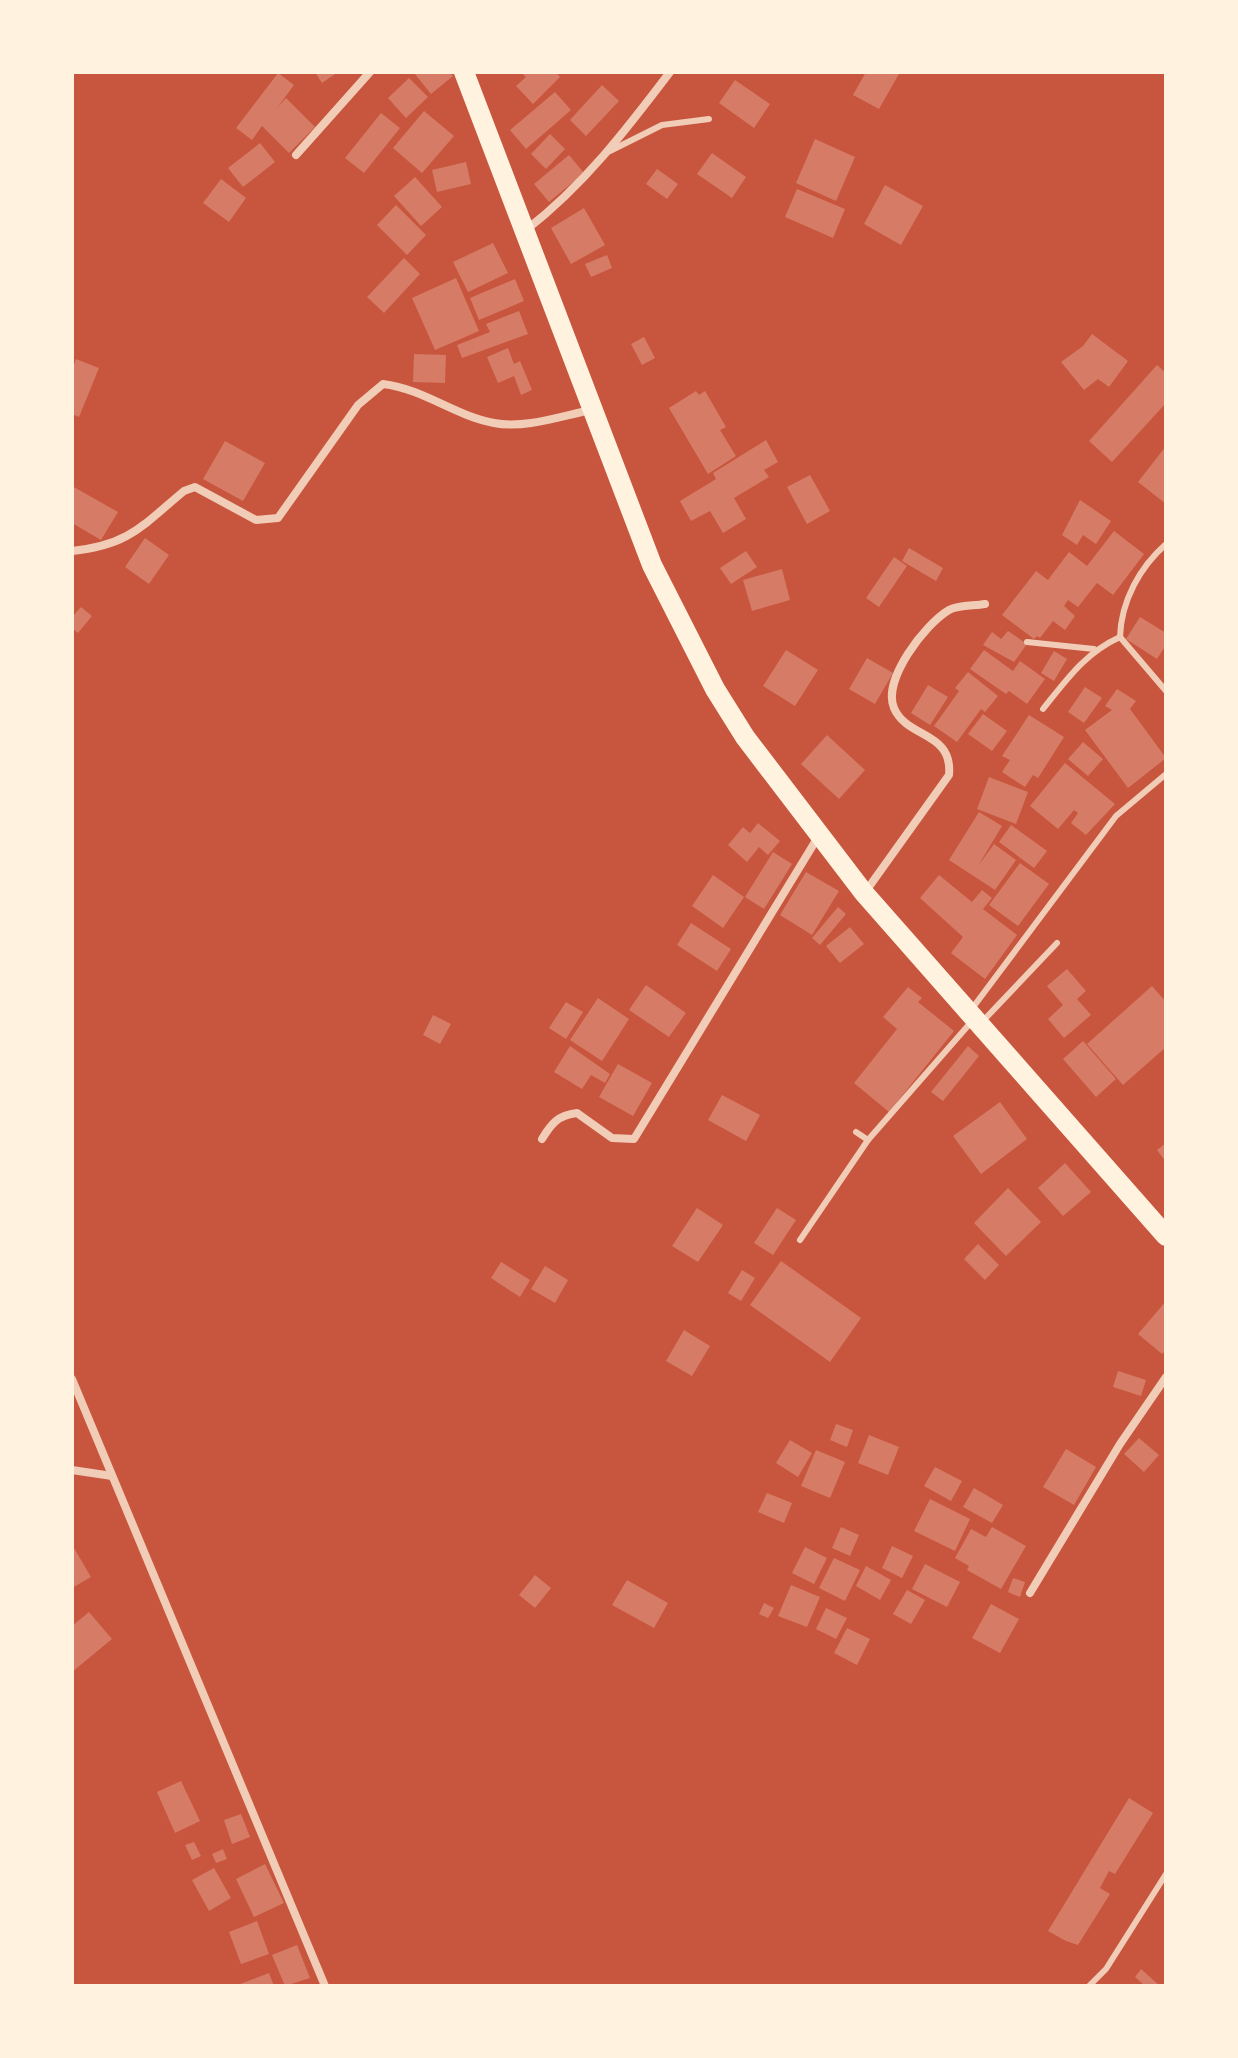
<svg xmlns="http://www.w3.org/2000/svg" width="1238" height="2058" viewBox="0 0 1238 2058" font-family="Karla,sans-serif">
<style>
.building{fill:#d67c66}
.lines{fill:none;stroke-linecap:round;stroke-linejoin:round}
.service{stroke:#f1ccb7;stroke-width:6}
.minor{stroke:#f1ccb7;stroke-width:8}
.trunk{stroke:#fff3e0;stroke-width:20}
</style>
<rect width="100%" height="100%" fill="#c8553d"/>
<g class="building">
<polygon points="315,72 338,72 322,83"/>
<polygon points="417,72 450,72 453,76 431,94 415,74"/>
<polygon points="521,72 556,72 560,77 533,104 516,86 526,77"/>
<polygon points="866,72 900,72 879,109 853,95"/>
<polygon points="278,73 294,85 277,108 286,98 315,127 289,153 262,126 252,140 236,128"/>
<polygon points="409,78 428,97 406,118 388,98"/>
<polygon points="735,80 770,104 754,128 719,103"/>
<polygon points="602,85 619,101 586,136 570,120"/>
<polygon points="555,92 571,110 526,149 510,130"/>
<polygon points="424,111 454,136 422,173 393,148"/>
<polygon points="381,113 400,128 364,173 345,158"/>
<polygon points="550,134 565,149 546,169 531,154"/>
<polygon points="815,139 855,157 836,201 796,183"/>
<polygon points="260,143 275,162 243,187 228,168"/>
<polygon points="712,153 746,177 732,198 697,174"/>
<polygon points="569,155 584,173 549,202 534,184"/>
<polygon points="466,162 471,184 437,192 432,170"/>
<polygon points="657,169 678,184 667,199 646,184"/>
<polygon points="415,177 442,207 421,226 394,196"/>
<polygon points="221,179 246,198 229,222 203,203"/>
<polygon points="885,185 923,206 901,245 864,224"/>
<polygon points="797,189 845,209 833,238 785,217"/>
<polygon points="396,205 426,235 407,255 377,225"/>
<polygon points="584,208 605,245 571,264 551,228"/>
<polygon points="493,243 508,273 468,292 453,262"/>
<polygon points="607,255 612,268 591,277 585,264"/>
<polygon points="404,258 420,274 384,313 367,297"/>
<polygon points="456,278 479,331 435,350 412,298"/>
<polygon points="515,279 524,301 479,320 470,298"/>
<polygon points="519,311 528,334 462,358 457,345 490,332 486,324"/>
<polygon points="1092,334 1128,361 1109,387 1098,379 1084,390 1061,362 1083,346"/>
<polygon points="644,337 655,358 642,365 631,344"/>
<polygon points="508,348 514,364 520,361 532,390 521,395 514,376 498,383 487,357"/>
<polygon points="414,354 446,355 445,383 413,382"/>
<polygon points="76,359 99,368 79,417 72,414 72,370"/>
<polygon points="1157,365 1166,373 1166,403 1112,462 1089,441"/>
<polygon points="696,391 699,395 705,391 726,427 720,430 736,456 708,474 669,408"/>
<polygon points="766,440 778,462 764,470 769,477 734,498 746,519 723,533 710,511 691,521 680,501 716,479 713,473"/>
<polygon points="225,441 265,463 243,501 203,479"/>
<polygon points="1166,446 1166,504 1138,482"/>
<polygon points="810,475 830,511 807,524 787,487"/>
<polygon points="72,486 118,512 101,540 72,523"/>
<polygon points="1080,500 1111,521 1096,544 1083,535 1077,545 1062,535"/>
<polygon points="1114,531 1144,554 1113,595 1097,583 1078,607 1068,600 1064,606 1075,616 1065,630 1053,621 1040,638 1037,636 1034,639 1002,615 1036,571 1048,580 1069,552 1087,566"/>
<polygon points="145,538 169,555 149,584 125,567"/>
<polygon points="909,548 943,568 936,581 902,561"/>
<polygon points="746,551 757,567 731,584 720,568"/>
<polygon points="894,557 907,566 879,607 866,598"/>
<polygon points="782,569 790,600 752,611 743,580"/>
<polygon points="81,607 92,616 78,633 72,628 72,617"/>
<polygon points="1140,617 1166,633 1166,645 1157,659 1126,639"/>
<polygon points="1008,631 1027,644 1014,662 983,645 992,632 1001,639"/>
<polygon points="786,650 818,670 795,706 763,686"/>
<polygon points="984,650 1013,671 1020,661 1045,679 1027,704 1009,691 1006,694 970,669"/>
<polygon points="1054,651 1067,659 1054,681 1041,673"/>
<polygon points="867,658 893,673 875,704 849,689"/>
<polygon points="968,672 998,696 985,712 981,709 957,742 934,726 959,691 955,688"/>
<polygon points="928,685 948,697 930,725 911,713"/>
<polygon points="1085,687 1102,698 1084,723 1068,712"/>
<polygon points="1117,689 1136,701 1130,709 1166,758 1128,788 1085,730 1112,710 1105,706"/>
<polygon points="983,714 1007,731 992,751 968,734"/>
<polygon points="1029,715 1064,737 1038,778 1033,775 1025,787 1002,772 1010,760 1002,756"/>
<polygon points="827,735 865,770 839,799 801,764"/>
<polygon points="1083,742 1103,759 1088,776 1068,759"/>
<polygon points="1065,763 1115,804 1086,835 1071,823 1078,813 1074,810 1058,829 1030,806"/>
<polygon points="989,777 1028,792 1016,824 977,809"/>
<polygon points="979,812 1002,826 978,866 994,844 1016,860 995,890 949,860"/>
<polygon points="758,823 780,841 768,855 759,847 747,862 728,845 743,827 750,833"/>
<polygon points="1011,825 1047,851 1034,868 999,842"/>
<polygon points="773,852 792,864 764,909 745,897"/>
<polygon points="1020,863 1049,884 1018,926 989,905"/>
<polygon points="806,872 839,891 812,935 780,915"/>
<polygon points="713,875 744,897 723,928 692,906"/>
<polygon points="939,875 972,902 982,890 992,898 983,909 1017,935 985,979 951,953 963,937 920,898"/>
<polygon points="838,907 846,914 820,945 812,938"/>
<polygon points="691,923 731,949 717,971 677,945"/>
<polygon points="850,927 864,944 840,963 826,946"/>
<polygon points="1067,969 1086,991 1077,999 1091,1015 1064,1038 1048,1019 1063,1005 1047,986"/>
<polygon points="646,985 686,1013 669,1037 629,1010"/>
<polygon points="1152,986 1166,1002 1166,1047 1123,1085 1087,1044"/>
<polygon points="908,987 922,998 918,1002 954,1031 889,1112 854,1083 897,1029 883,1017"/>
<polygon points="598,998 629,1019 602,1061 570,1040"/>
<polygon points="566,1002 583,1012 566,1039 549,1028"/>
<polygon points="433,1015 451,1024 440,1044 423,1035"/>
<polygon points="1083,1041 1116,1079 1096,1097 1063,1059"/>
<polygon points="570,1046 610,1074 605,1083 591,1075 582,1089 554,1072"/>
<polygon points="968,1046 979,1056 943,1101 931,1092"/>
<polygon points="618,1064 652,1083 633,1116 599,1097"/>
<polygon points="722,1095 760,1115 746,1141 708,1120"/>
<polygon points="1000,1102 1027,1139 981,1174 953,1136"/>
<polygon points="1166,1143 1166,1162 1157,1150"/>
<polygon points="1065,1163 1091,1192 1063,1216 1038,1188"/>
<polygon points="1008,1188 1041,1222 1006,1256 974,1223"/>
<polygon points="697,1208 723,1225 698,1262 672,1246"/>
<polygon points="777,1208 796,1220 773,1255 754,1243"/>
<polygon points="978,1244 999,1265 985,1280 964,1259"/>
<polygon points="781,1261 861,1318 830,1362 750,1305"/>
<polygon points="501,1262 530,1280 520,1297 491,1278"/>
<polygon points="545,1266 568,1280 555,1303 531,1289"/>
<polygon points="742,1270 755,1278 741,1301 728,1293"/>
<polygon points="1166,1301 1166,1350 1162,1354 1138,1334"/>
<polygon points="684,1330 710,1346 692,1376 666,1361"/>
<polygon points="1118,1371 1146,1380 1141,1396 1113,1387"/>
<polygon points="836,1424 853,1430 847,1447 830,1440"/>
<polygon points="869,1435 899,1447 888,1475 858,1463"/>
<polygon points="1139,1438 1159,1455 1144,1472 1124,1454"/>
<polygon points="790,1440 812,1453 798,1477 776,1463"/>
<polygon points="1066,1449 1096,1467 1074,1505 1043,1487"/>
<polygon points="816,1450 845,1462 830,1498 801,1486"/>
<polygon points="935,1467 962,1481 951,1501 924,1486"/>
<polygon points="974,1488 1003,1505 992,1523 963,1507"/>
<polygon points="767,1493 792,1503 784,1523 758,1512"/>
<polygon points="930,1499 970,1519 955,1551 914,1531"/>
<polygon points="841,1527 859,1535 850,1556 832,1548"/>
<polygon points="992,1527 1026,1546 1001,1589 967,1570 969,1566 955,1558 971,1529 986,1537"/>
<polygon points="892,1546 913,1556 902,1578 882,1568"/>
<polygon points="805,1547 827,1558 814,1584 792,1573"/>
<polygon points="74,1548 91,1577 72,1588 72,1549"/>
<polygon points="834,1558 860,1570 845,1601 819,1588"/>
<polygon points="925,1564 960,1582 947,1607 912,1589"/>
<polygon points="866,1566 891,1580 880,1600 856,1586"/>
<polygon points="535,1575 551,1588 535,1608 519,1595"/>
<polygon points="1013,1578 1025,1582 1020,1597 1008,1592"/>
<polygon points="627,1580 668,1603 654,1628 612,1605"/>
<polygon points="791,1585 820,1597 807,1627 778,1616"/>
<polygon points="907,1590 925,1600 911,1624 893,1614"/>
<polygon points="764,1603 774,1608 768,1618 759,1614"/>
<polygon points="991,1604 1019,1619 1000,1653 972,1638"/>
<polygon points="826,1608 847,1618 836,1639 816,1629"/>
<polygon points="89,1612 112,1639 72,1672 72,1626"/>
<polygon points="847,1628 870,1639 857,1665 834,1653"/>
<polygon points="181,1781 200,1821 175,1833 157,1792"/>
<polygon points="1129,1798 1153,1813 1115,1874 1109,1871 1100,1888 1110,1894 1078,1945 1066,1941 1048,1931"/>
<polygon points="241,1814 250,1837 232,1844 224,1820"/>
<polygon points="194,1842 201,1856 192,1860 185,1845"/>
<polygon points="223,1849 227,1859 216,1863 212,1854"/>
<polygon points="265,1864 284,1903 254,1917 236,1879"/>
<polygon points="214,1868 231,1898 209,1911 192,1880"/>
<polygon points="257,1921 269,1954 241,1964 229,1932"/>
<polygon points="297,1945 310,1978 285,1986 272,1955"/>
<polygon points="1141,1969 1160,1986 1145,1986 1135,1977"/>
<polygon points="269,1973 274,1986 235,1986"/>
</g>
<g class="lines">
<g class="service">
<polyline points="610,151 662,125 709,119"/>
<path d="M1166,544C1140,567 1121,601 1120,637L1166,691"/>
<polyline points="1027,642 1094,649"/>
<path d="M1043,709C1067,679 1085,653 1120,637"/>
<polyline points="971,1010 1116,816 1166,774"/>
<polyline points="982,1022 1057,943"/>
<polyline points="856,1132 868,1140"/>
<polyline points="800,1240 868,1140 973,1020"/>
<polyline points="1089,1986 1106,1969 1166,1874"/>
</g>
<g class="minor">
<polyline points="296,155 370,72"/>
<path d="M526,230C584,185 626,130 670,72"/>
<path d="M72,551C129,545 142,526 184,491L195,487L256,520L278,518L358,405L383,384C424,389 455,416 494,423C525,429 561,416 591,410"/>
<path d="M866,891L949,775C953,731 907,739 894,708C882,680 925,624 949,610C958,605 974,606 985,604"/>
<path d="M542,1139C551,1124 558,1115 577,1113L612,1138L634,1139L818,837"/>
<polyline points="72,1379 325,1986"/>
<polyline points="72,1470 112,1476"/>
<polyline points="1030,1593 1120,1444 1166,1377"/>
</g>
<polyline class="trunk" points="464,72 652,565 715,689 745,737 864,893 1166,1236"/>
</g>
<rect width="1238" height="2058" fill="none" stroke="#fff3e0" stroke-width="148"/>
</svg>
